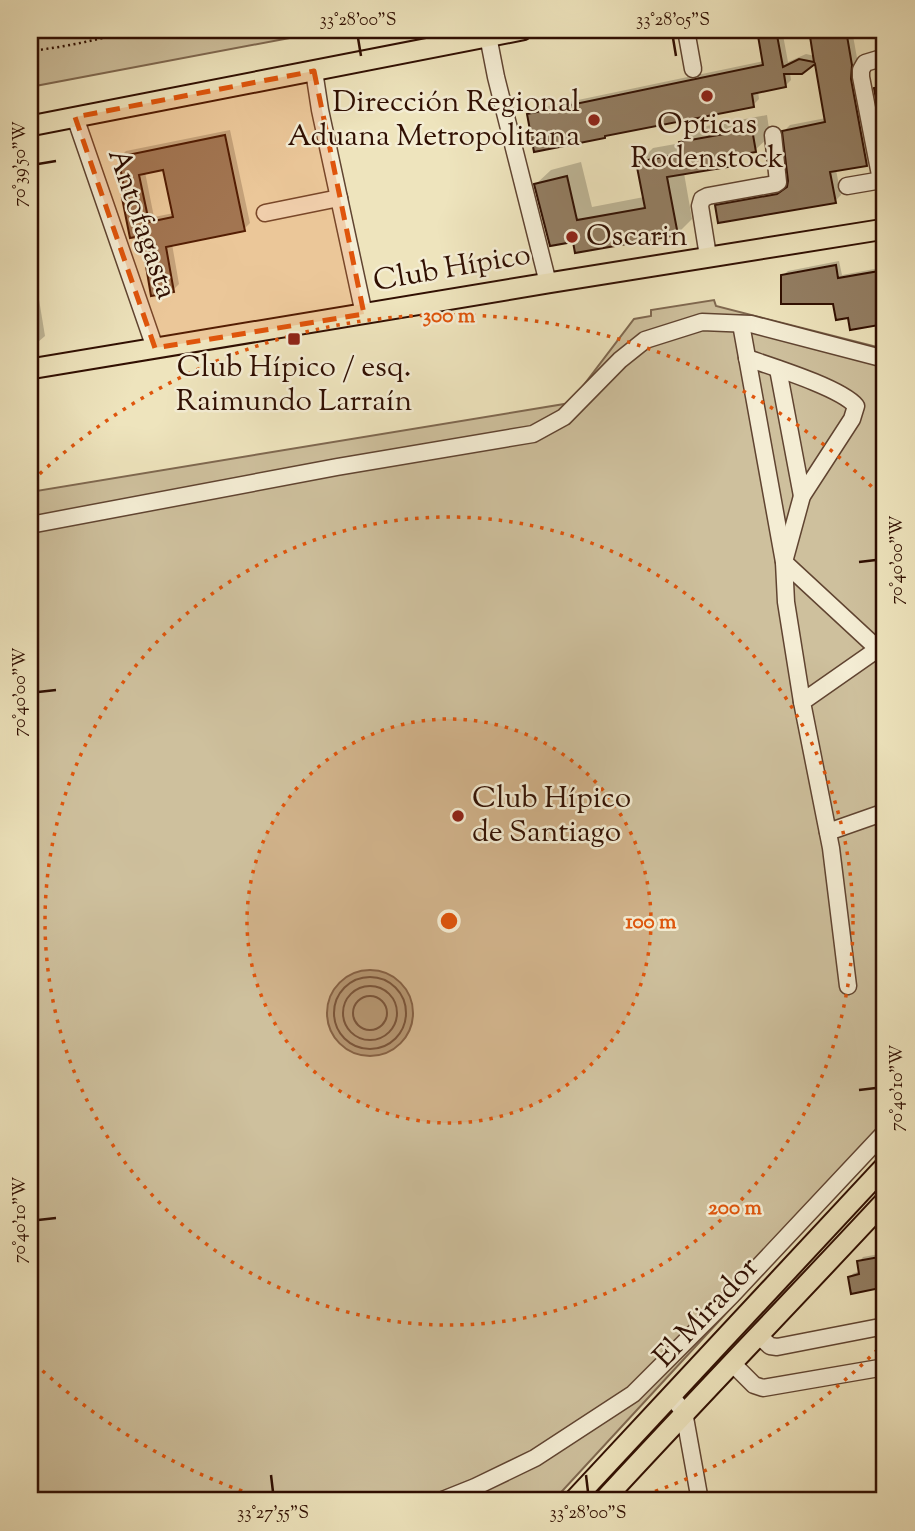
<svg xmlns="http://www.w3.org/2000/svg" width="915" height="1531" viewBox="0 0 915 1531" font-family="'Sorts Mill Goudy',serif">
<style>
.green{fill:#cec09d;stroke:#7f6850;stroke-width:2}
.water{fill:#ad9c7d;stroke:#7b644c;stroke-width:2}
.shadow{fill:#0003;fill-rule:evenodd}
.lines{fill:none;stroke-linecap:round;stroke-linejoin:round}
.shore{stroke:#6e5640;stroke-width:2}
.building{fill:#937e63;stroke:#300f02;stroke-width:2;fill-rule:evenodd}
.minor-casing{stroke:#604431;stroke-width:19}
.major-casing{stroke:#300f02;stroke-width:23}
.path{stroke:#300f02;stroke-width:2.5;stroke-dasharray:2 3.5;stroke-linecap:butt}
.minor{stroke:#f4edd4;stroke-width:16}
.major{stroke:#eee4bd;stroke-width:19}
.marked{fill:#df550c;fill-opacity:0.2;stroke:#df550c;stroke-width:5;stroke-dasharray:14 9;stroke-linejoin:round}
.ticks{fill:none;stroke:#300f02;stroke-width:2.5}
.ring{fill:none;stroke:#df550c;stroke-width:3.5;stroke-dasharray:3.5 7}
.poi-dot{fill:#8f2418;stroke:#f4edd4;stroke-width:2.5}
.labels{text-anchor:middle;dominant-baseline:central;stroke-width:5;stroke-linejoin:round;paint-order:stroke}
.poi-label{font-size:30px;fill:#300f02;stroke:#f4edd4}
.street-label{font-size:30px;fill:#300f02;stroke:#f4edd4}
.centre{fill:#df550c;stroke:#f4edd4;stroke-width:3.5}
.ring-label{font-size:21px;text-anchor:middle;font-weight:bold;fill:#df550c;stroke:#f4edd4;stroke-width:5;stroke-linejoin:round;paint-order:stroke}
.neatline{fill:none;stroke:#300f02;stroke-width:2.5}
.ticks-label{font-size:18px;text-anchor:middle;fill:#300f02}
</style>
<rect width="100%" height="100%" fill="#eee4bd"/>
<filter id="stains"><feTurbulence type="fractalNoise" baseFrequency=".00286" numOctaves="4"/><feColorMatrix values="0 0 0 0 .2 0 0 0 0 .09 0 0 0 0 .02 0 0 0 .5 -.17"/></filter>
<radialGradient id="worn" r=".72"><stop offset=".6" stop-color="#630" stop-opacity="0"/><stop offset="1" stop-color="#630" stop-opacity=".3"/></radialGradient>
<g class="green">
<polygon points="30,30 332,30 30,87"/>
<polygon points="714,300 716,306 885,349 885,1141 553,1501 30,1501 30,492 570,403 634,319 651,316 651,310"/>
</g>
<circle class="water" cx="370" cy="1013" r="43"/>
<g class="shadow">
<path d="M759,30H852L857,58L856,72L873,158L867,164L836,170L841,195L835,201L717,206L723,200L785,189L789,186L784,131L790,125L826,118L816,61L799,73H790L791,80L785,86L758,91L759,99L753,105L529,115L535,109L764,61ZM810,30L815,56L806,54L788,62L783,35Z"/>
<polygon points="885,83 885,138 876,89 880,84"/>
<polygon points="767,115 770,136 755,150 739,153 727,165 684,173 692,219 677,234 574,239 536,184 551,170 581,162 592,207 644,197 638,163 653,148 681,143 696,128"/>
<path d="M230,130L250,223L244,229L172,244L179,284L173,290L124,198L128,194L120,157L126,151ZM164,168L174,213L154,217L145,172Z"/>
<polygon points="30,257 32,257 45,336 38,342 30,344"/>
<polygon points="839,261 842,275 885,267 885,322 852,328 850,316 835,302 783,275 788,271"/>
<polygon points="885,1253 885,1292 881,1293 880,1286 849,1277 854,1273 861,1271 859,1262 863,1257"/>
</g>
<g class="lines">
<g class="shore">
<circle cx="370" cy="1013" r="36"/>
<circle cx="370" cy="1013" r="27"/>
<circle cx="370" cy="1013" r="17"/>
</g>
</g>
<g class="building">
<polygon points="757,30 776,30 783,67 799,59 814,62 809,30 846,30 852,65 851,79 867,166 830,172 836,203 718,223 715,205 777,194 787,187 788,181 782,131 825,122 815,64 802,74 784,74 786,87 752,94 754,107 605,136 605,138 534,152 527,114 763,65"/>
<polygon points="885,86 885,147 874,88"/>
<polygon points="752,129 756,152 726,157 728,167 667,177 678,235 575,253 573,242 550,246 534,184 567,176 577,220 645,208 636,162 681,154 679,142"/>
<path d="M225,135L245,231L166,247L174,292L151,296L141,236L130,238L122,198L126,197L118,157ZM163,170L173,217L149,222L139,175Z"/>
<polygon points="836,265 838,278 885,270 885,324 850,330 848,318 836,320 833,304 781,304 781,275"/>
<polygon points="885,1256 885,1287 851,1294 848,1277 859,1274 857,1261"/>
</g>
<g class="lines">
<g class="minor-casing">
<g id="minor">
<polyline points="686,30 693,69"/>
<polyline points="488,36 496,77 548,283"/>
<polyline points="885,57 865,63 861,70 861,77 880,175 885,183"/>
<polyline points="314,71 320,110 364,314"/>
<polyline points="75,117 155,348"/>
<polyline points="847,186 882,180"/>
<polyline points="265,213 339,198"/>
<polyline points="708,256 700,206 702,199 708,196 775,184 778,182 773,135"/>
<polyline points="741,324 784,562 786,602 802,702"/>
<path d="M747,358C773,367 841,388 856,406L852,419L802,496L784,562L878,649"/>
<polyline points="778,369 802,496"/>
<polyline points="30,525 337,467 533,434 564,417 620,360 645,340 702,322 751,324 885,359"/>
<polyline points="828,832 885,812"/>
<polyline points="848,986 831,848 802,702 885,644"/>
<polyline points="759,1336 770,1346 777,1347 885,1326"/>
<polyline points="733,1364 754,1385 763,1388 885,1367"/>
<polyline points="671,1396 684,1412 700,1501"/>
<polyline points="440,1501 475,1487 535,1458 633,1394 732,1295 885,1132"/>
</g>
</g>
<g class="major-casing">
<g id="major">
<polyline points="30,126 522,30"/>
<polyline points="30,369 548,283 885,229"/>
<polyline points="573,1501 885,1166"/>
<path d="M603,1501C696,1400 792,1301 885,1201"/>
</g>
</g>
<path class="path" d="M30,51C65,47 98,40 132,30"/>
<use href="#minor" class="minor"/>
<use href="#major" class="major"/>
</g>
<path class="marked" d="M314,71L364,314L155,348L75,117Z"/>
<path class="ticks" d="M358,38L361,56M673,38L676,56M38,164L56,161M859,562L876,560M38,692L56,690M859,1090L876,1088M38,1220L56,1218M271,1475L273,1492M586,1475L588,1492"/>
<circle cx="449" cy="921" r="202" fill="#df550c" fill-opacity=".12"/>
<g class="ring">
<circle cx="449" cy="921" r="202"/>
<circle cx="449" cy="921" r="404"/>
<path d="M885 1342A606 606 0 0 1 626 1501M272 1501A606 606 0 0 1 32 1361M32 481A606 606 0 0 1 885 500"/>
</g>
<g class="poi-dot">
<circle cx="707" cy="96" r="7"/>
<circle cx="594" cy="120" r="7"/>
<circle cx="572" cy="237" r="7"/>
<rect x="287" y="332" width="14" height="14" rx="3.5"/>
<circle cx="458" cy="816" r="7"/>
</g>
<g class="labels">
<g class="poi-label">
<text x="580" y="103" text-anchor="end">Dirección Regional<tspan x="580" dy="34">Aduana Metropolitana</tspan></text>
<text x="707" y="125">Opticas<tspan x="707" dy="34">Rodenstock</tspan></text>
<text x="586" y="237" text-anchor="start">Oscarin</text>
<text x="294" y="368">Club Hípico / esq.<tspan x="294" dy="34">Raimundo Larraín</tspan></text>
<text x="472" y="799" text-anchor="start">Club Hípico<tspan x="472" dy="34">de Santiago</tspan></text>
</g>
<g class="street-label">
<text transform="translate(141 224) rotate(71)">Antofagasta</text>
<text transform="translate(452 269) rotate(-10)">Club Hípico</text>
<text transform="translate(707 1313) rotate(-47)">El Mirador</text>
</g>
</g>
<circle cx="449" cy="921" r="10" class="centre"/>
<g class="ring-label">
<text x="449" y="322">300 m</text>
<text x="651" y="928">100 m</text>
<text x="735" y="1214">200 m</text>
</g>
<rect width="915" height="1531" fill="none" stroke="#eee4bd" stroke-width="77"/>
<rect x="38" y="38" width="838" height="1454" class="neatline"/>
<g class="ticks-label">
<text x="358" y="25">33°28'00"S</text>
<text x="673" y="25">33°28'05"S</text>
<text transform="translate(19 164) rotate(-90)" y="6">70°39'50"W</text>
<text transform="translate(896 560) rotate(-90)" y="6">70°40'00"W</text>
<text transform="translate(19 692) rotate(-90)" y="6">70°40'00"W</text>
<text transform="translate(896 1088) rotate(-90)" y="6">70°40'10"W</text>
<text transform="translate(19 1220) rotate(-90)" y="6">70°40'10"W</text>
<text x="273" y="1518">33°27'55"S</text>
<text x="588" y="1518">33°28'00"S</text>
</g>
<rect width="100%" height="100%" filter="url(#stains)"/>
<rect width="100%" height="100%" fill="url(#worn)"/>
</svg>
